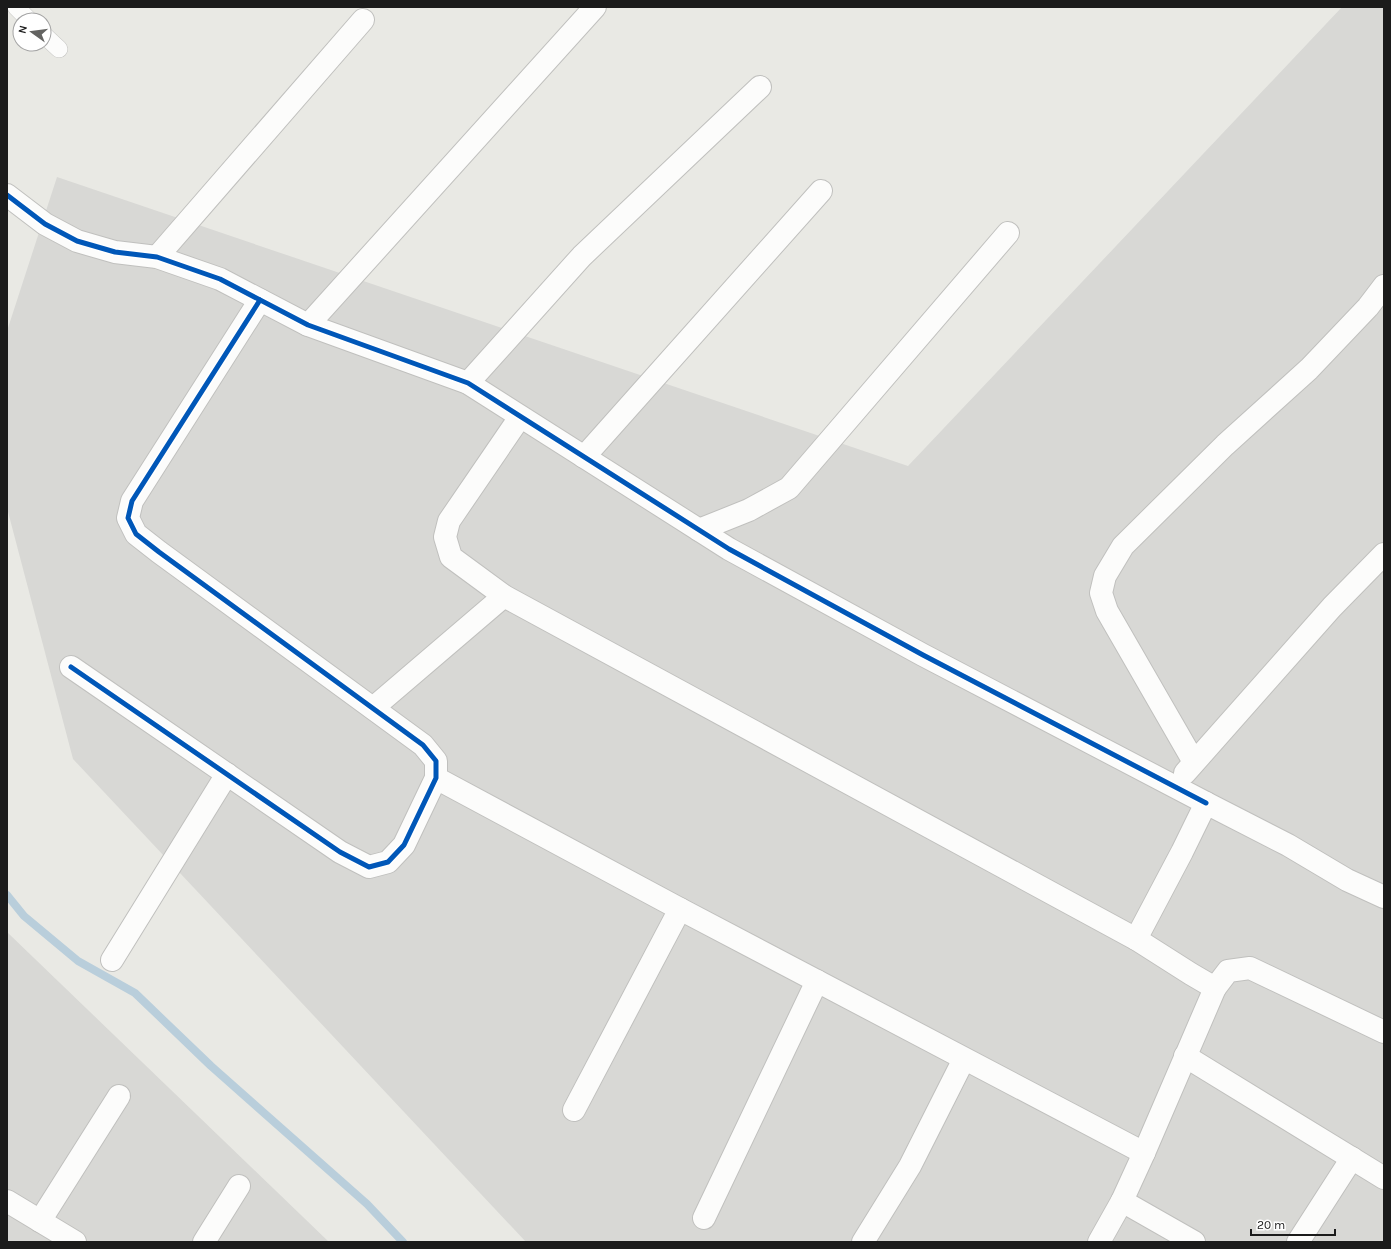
<svg xmlns="http://www.w3.org/2000/svg" width="1391" height="1249" viewBox="0 0 1391 1249" font-family="Karla,sans-serif">
<style>
.residential{fill:#d8d8d5}
.lines{fill:none;stroke-linecap:round;stroke-linejoin:round}
.stream{stroke:#b9cedb;stroke-width:8}
.lane-casing{stroke:#c0c0be;stroke-width:18}
.street-casing{stroke:#c0c0be;stroke-width:24}
.lane{stroke:#fcfcfb;stroke-width:17}
.street{stroke:#fcfcfb;stroke-width:22}
.cycleway-casing{stroke:#fff;stroke-width:8}
.cycleway{stroke:#0057b8;stroke-width:5}
</style>
<rect width="100%" height="100%" fill="#e9e9e4"/>
<g class="residential">
<polygon points="1342,7 1384,7 1384,1242 526,1242 73,759 7,508 7,331 57,177 908,466"/>
<polygon points="7,932 329,1242 7,1242"/>
</g>
<g class="lines">
<polyline class="stream" points="7,895 24,916 78,961 135,993 211,1066 367,1204 403,1242"/>
<g class="lane-casing">
<g id="lane">
<polyline points="16,7 29,20"/>
<polyline points="44,35 59,49"/>
</g>
</g>
<g class="street-casing">
<g id="street">
<polyline points="7,195 45,224 77,241 115,252 157,257 220,279 308,325 468,383 729,549 923,655 1206,803"/>
<polyline points="157,257 363,20"/>
<polyline points="308,325 595,7"/>
<polyline points="468,383 582,256 760,87"/>
<polyline points="520,417 449,521 445,537 451,557 504,596 1136,939"/>
<polyline points="584,457 821,191"/>
<polyline points="699,530 749,510 789,488 1008,233"/>
<polyline points="71,667 340,852 369,867 388,862 404,845 436,778 436,761 423,745 159,552 136,534 128,518 132,501 260,300"/>
<polyline points="373,708 504,596"/>
<polyline points="1194,762 1107,611 1101,593 1105,576 1123,546 1225,445 1309,369 1368,307 1384,286"/>
<polyline points="1185,773 1332,607 1384,554"/>
<polyline points="436,778 680,909 1144,1153"/>
<polyline points="112,960 227,774"/>
<polyline points="1215,988 1228,971 1250,968 1384,1032"/>
<polyline points="1185,1056 1384,1178"/>
<polyline points="574,1110 680,909"/>
<polyline points="7,1201 75,1242"/>
<polyline points="1122,1201 1194,1242"/>
<polyline points="704,1218 817,981"/>
<polyline points="40,1221 119,1096"/>
<polyline points="204,1242 239,1186"/>
<polyline points="863,1242 910,1166 964,1059"/>
<polyline points="1099,1242 1122,1201 1144,1153 1215,988 1191,974 1136,939 1182,852 1206,803 1288,845 1347,880 1384,897"/>
<polyline points="1298,1242 1352,1158"/>
</g>
</g>
<use href="#lane" class="lane"/>
<use href="#street" class="street"/>
<g class="cycleway-casing">
<g id="cycleway">
<polyline points="7,195 45,224 77,241 115,252 157,257 220,279 308,325 468,383 729,549 923,655 1206,803"/>
<polyline points="71,667 340,852 369,867 388,862 404,845 436,778 436,761 423,745 159,552 136,534 128,518 132,501 260,300"/>
</g>
</g>
<use href="#cycleway" class="cycleway"/>
</g>
<rect width="1391" height="1249" fill="none" stroke="#1b1b1b" stroke-width="16"/>
<g transform="translate(32 32) rotate(284)"><circle r="19" fill="#ffffff" stroke="#a4a4a4"/>
<path d="M0-3L7 15L0 10L-7 15Z" fill="#636361"/>
<text y="-6" font-size="11" font-weight="bold" text-anchor="middle" fill="#1b1b1b">N</text>
</g>
<path d="M1251 1229v6h84v-6" fill="none" stroke="#1b1b1b" stroke-width="2"/>
<text x="1257" y="1229" font-size="12" fill="#1b1b1b" stroke="#ffffff" stroke-width="3" paint-order="stroke">20 m</text>
</svg>
